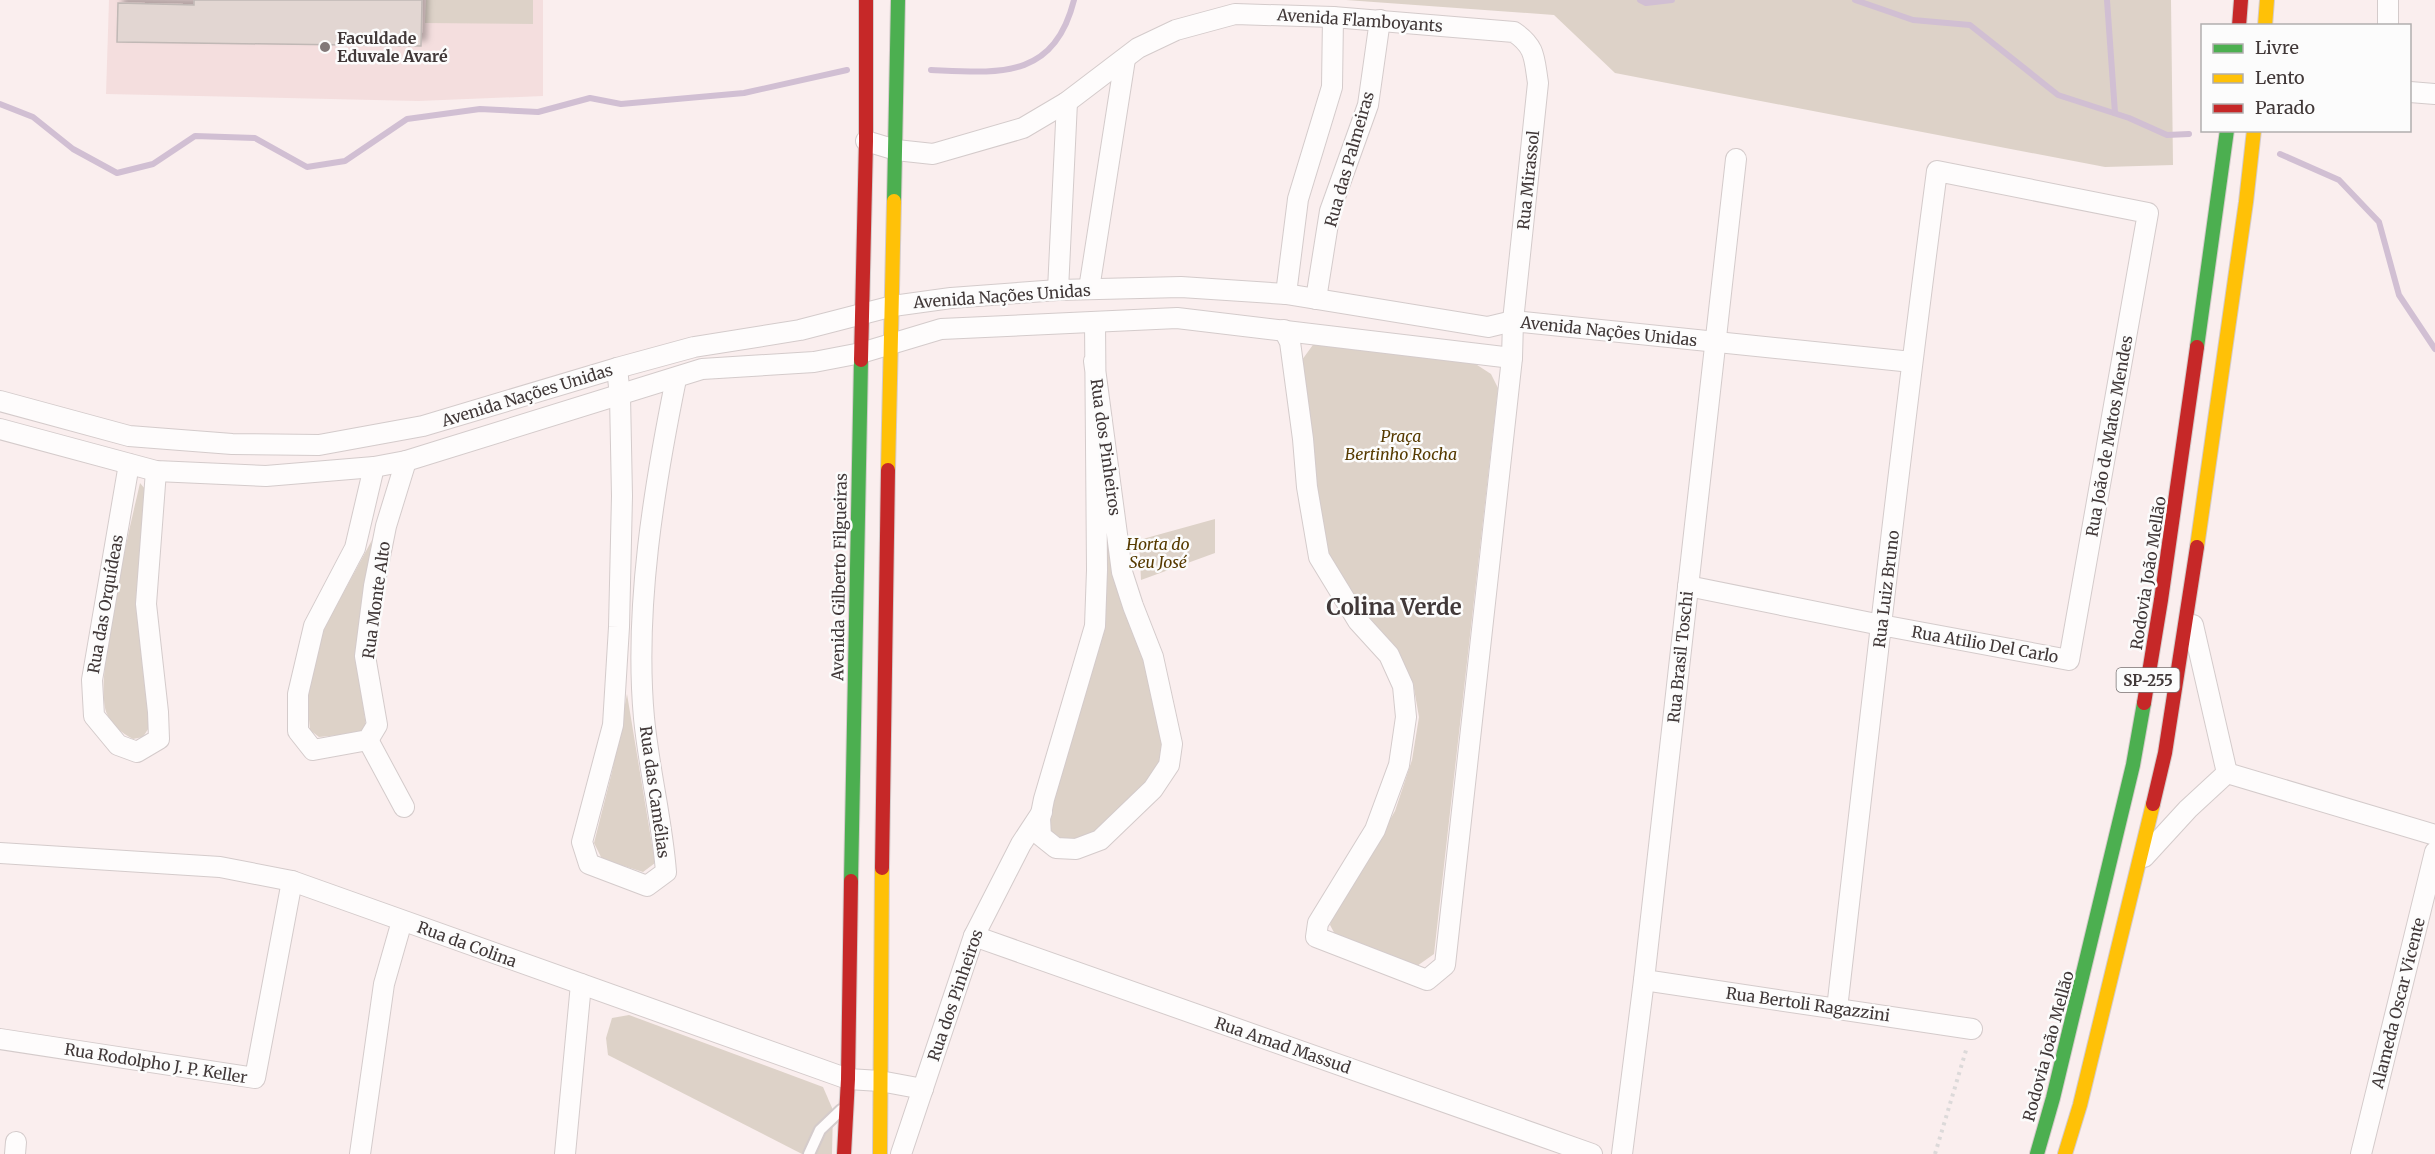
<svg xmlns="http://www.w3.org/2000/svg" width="2435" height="1154" viewBox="0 0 2435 1154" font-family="Merriweather,serif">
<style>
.built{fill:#f4dede}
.green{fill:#ddd2c8}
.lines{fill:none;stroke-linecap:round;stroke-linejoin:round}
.stream{stroke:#d1bfd3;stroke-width:6}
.building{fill:#e2d6d2;stroke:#c0b8b5;stroke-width:1.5;filter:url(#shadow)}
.lane-casing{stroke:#d4cbcb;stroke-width:14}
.street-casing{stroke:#d4cbcb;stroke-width:22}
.fast-casing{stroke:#d4cbcb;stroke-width:16}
.slow-casing{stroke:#d4cbcb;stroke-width:16}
.jam-casing{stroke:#d4cbcb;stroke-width:16}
.path{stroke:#dcd9d9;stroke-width:4;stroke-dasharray:3 4.5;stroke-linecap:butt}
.lane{stroke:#fefcfc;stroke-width:10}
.street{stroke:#fefcfc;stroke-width:20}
.fast{stroke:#4caf50;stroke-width:14}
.slow{stroke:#ffc107;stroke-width:14}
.jam{stroke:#c62828;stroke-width:14}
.poi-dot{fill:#827878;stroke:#fcfcfc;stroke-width:2}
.labels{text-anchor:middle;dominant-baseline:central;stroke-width:5;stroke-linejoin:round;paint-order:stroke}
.shield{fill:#fcfcfc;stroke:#797373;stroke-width:1.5}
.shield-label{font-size:15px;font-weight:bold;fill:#413838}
.street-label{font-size:16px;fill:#413838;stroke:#fcfcfc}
.poi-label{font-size:16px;font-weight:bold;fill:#413838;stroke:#fcfcfc;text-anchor:start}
.park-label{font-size:16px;font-style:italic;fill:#563a00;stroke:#fcfcfc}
.district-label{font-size:22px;font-weight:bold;fill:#413838;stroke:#fcfcfc}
</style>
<defs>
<filter id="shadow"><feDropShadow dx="5.5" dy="-5.5" stdDeviation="3" flood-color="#0004"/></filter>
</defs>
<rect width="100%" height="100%" fill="#faeeee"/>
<polygon class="built" points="109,0 543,0 543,96 418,101 106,94"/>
<g class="green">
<polygon points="426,0 533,0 533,24 425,23"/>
<polygon points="1346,0 2171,0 2173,165 2105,167 1615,73 1554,15"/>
<polygon points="1315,342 1474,363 1491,374 1498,388 1434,954 1417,966 1337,938 1330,925 1335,904 1363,866 1395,811 1412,760 1419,717 1413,683 1396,650 1344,594 1326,550 1310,482 1302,360"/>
<polygon points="1101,450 1167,743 1164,763 1097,835 1059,842 1046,833 1046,819 1100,627"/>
<path d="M140,483L145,489L138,601L150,726L143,737L133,739C122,733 112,726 107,714C92,682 131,523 140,483Z"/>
<polygon points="1215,519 1215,553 1141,580 1139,540"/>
<polygon points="372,540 359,626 357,655 366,727 361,733 319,737 310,730 307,698 321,634"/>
<polygon points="627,694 655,863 643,872 602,859 594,843 612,772"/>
<polygon points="629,1015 823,1087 833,1110 832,1154 802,1154 608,1055 606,1038 612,1018"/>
</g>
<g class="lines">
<g class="stream">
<polyline points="1640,0 1646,3 1672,0"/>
<polyline points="1855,0 1913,20 1970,25 2058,95 2129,118 2167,135 2189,134"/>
<polyline points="2107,0 2115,113"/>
<path d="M931,70C999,73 1054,80 1074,0"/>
<polyline points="0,104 33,117 73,149 117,173 153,164 195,136 255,138 307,167 345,161 407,119 480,109 538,112 590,98 621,104 744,93 847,70"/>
<polyline points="2280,154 2339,180 2379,222 2399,295 2435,349"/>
</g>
</g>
<polygon class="building" points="194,0 422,0 421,46 117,42 118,3 194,5"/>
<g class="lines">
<g class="lane-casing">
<polyline id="lane" points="809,1154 820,1130 841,1110"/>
</g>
<g class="street-casing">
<g id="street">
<polyline points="2388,26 2388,0"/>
<polyline points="2410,92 2435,94"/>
<path d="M866,141L896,150L933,154L1023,128L1067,102L1138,48L1176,30L1235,14L1333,17L1514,32C1536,47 1534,58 1538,83L1513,321L1512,358L1445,965L1427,980L1316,937L1318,923L1375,830L1399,765L1406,717L1403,686L1389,655L1358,621L1319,557L1307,487L1303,439L1290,342L1284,330"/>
<polyline points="1089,289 1125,59"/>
<polyline points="1058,290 1067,102"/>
<polyline points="1286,294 1298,199 1332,87 1333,17"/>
<polyline points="1316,299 1330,211 1368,105 1380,20"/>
<polyline points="1094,361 1122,572 1133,606 1153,657 1172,744 1169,765 1153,789 1100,840 1076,849 1056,848 1041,836 1040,819 1044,799 1095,626 1097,570 1095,322"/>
<path d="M617,368L620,396L622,496L619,627L613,725L582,842L589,864L647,886L666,872C662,820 649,770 644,718C634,608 654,487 676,379"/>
<polyline points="0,401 129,436 232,444 319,445 423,426 617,368 694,347 800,330 893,306 951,298 1058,290 1181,287 1286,294 1488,327 1513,321 1912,362"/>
<polyline points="0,429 156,471 266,476 374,467 406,461 702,369 814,362 861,353 941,329 1177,318 1512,358"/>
<polyline points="129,464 92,680 94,716 118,745 137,752 159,739 158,712 146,604 156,471"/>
<polyline points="374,467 355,548 314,626 298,694 298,731 313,750 368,740 377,725 365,656 374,586 386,526 406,461"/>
<path d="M1688,586L1881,625L2069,660L2148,213L1937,171C1900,450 1869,729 1837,1009"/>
<polyline points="368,740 404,807"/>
<polyline points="2227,773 2435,835"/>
<polyline points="0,853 220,867 292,881 848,1079 880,1081 923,1089"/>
<polyline points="2144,857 2188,809 2227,773 2193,625"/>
<polyline points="974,936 1592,1154"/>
<polyline points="1644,980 1972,1029"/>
<polyline points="0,1039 255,1078 292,881"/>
<polyline points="15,1154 16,1142"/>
<polyline points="360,1154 384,984 402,921"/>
<polyline points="565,1154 581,984"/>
<polyline points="901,1154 974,936 1021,844 1042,812"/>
<polyline points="1622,1154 1644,980 1736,159"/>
<polyline points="2361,1154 2435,852"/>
</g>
</g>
<g class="fast-casing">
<g id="fast">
<polyline points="894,201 898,0"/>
<polyline points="2197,347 2227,130"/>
<polyline points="851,881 861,360"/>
<polyline points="2037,1154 2053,1098 2133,765 2144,703"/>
</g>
</g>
<g class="slow-casing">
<g id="slow">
<polyline points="2265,26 2267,0"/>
<polyline points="888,470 894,201"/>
<polyline points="2197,547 2246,202 2254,130"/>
<polyline points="880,1154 882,868"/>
<polyline points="2065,1154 2080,1105 2153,804"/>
</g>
</g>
<g class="jam-casing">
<g id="jam">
<polyline points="2239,26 2241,0"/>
<polyline points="861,360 866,141 866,0"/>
<polyline points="2144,703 2161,600 2197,347"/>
<polyline points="2153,804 2165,753 2197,547"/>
<polyline points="882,868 888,470"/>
<polyline points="844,1154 848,1079 851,881"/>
</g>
</g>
<polyline class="path" points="1935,1154 1967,1047"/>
<use href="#lane" class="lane"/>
<use href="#street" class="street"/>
<use href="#fast" class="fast"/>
<use href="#slow" class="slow"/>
<use href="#jam" class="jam"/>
</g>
<circle class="poi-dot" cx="325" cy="47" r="6"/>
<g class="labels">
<rect class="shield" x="2116.5" y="668" width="63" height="24" rx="4.5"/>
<g class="shield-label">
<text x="2148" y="680">SP-255</text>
</g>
<g class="street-label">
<text transform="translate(1360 20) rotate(4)">Avenida Flamboyants</text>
<text transform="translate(1349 159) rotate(-74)">Rua das Palmeiras</text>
<text transform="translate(1528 180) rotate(-84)">Rua Mirassol</text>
<text transform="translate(1002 296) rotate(-4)">Avenida Nações Unidas</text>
<text transform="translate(1609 331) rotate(6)">Avenida Nações Unidas</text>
<text transform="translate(527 395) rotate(-17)">Avenida Nações Unidas</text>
<text transform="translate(2109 436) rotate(-80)">Rua João de Matos Mendes</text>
<text transform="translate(1106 447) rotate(82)">Rua dos Pinheiros</text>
<text transform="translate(2148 573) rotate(-81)">Rodovia João Mellão</text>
<text transform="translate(839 577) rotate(-89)">Avenida Gilberto Filgueiras</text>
<text transform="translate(1886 589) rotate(-83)">Rua Luiz Bruno</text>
<text transform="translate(376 600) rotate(-82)">Rua Monte Alto</text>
<text transform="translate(105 604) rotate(-80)">Rua das Orquídeas</text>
<text transform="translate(1985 644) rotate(10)">Rua Atilio Del Carlo</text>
<text transform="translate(1680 657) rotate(-84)">Rua Brasil Toschi</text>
<text transform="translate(655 792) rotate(82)">Rua das Camélias</text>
<text transform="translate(467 944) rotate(20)">Rua da Colina</text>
<text transform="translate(955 995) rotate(-71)">Rua dos Pinheiros</text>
<text transform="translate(2398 1003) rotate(-76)">Alameda Oscar Vicente</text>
<text transform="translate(1808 1004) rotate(8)">Rua Bertoli Ragazzini</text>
<text transform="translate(1283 1045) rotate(19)">Rua Amad Massud</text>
<text transform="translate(2048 1046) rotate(-75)">Rodovia João Mellão</text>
<text transform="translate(156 1063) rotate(9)">Rua Rodolpho J. P. Keller</text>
</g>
<g class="poi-label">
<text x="337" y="38">Faculdade<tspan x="337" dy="18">Eduvale Avaré</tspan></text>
</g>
<g class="park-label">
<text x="1401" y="436">Praça<tspan x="1401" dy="18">Bertinho Rocha</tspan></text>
<text x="1158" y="544">Horta do<tspan x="1158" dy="18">Seu José</tspan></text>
</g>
<g class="district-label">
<text x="1394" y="607">Colina Verde</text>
</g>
</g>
<rect x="2201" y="24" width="210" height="108" fill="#fcfcfc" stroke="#b1aeae" stroke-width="1.5"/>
<rect x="2213" y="44" width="30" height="9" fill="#4caf50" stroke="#b1aeae" stroke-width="1.5"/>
<text x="2255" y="54" font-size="18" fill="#413838">Livre</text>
<rect x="2213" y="74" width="30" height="9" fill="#ffc107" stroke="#b1aeae" stroke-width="1.5"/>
<text x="2255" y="84" font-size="18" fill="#413838">Lento</text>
<rect x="2213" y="104" width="30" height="9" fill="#c62828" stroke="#b1aeae" stroke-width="1.5"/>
<text x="2255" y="114" font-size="18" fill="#413838">Parado</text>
</svg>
